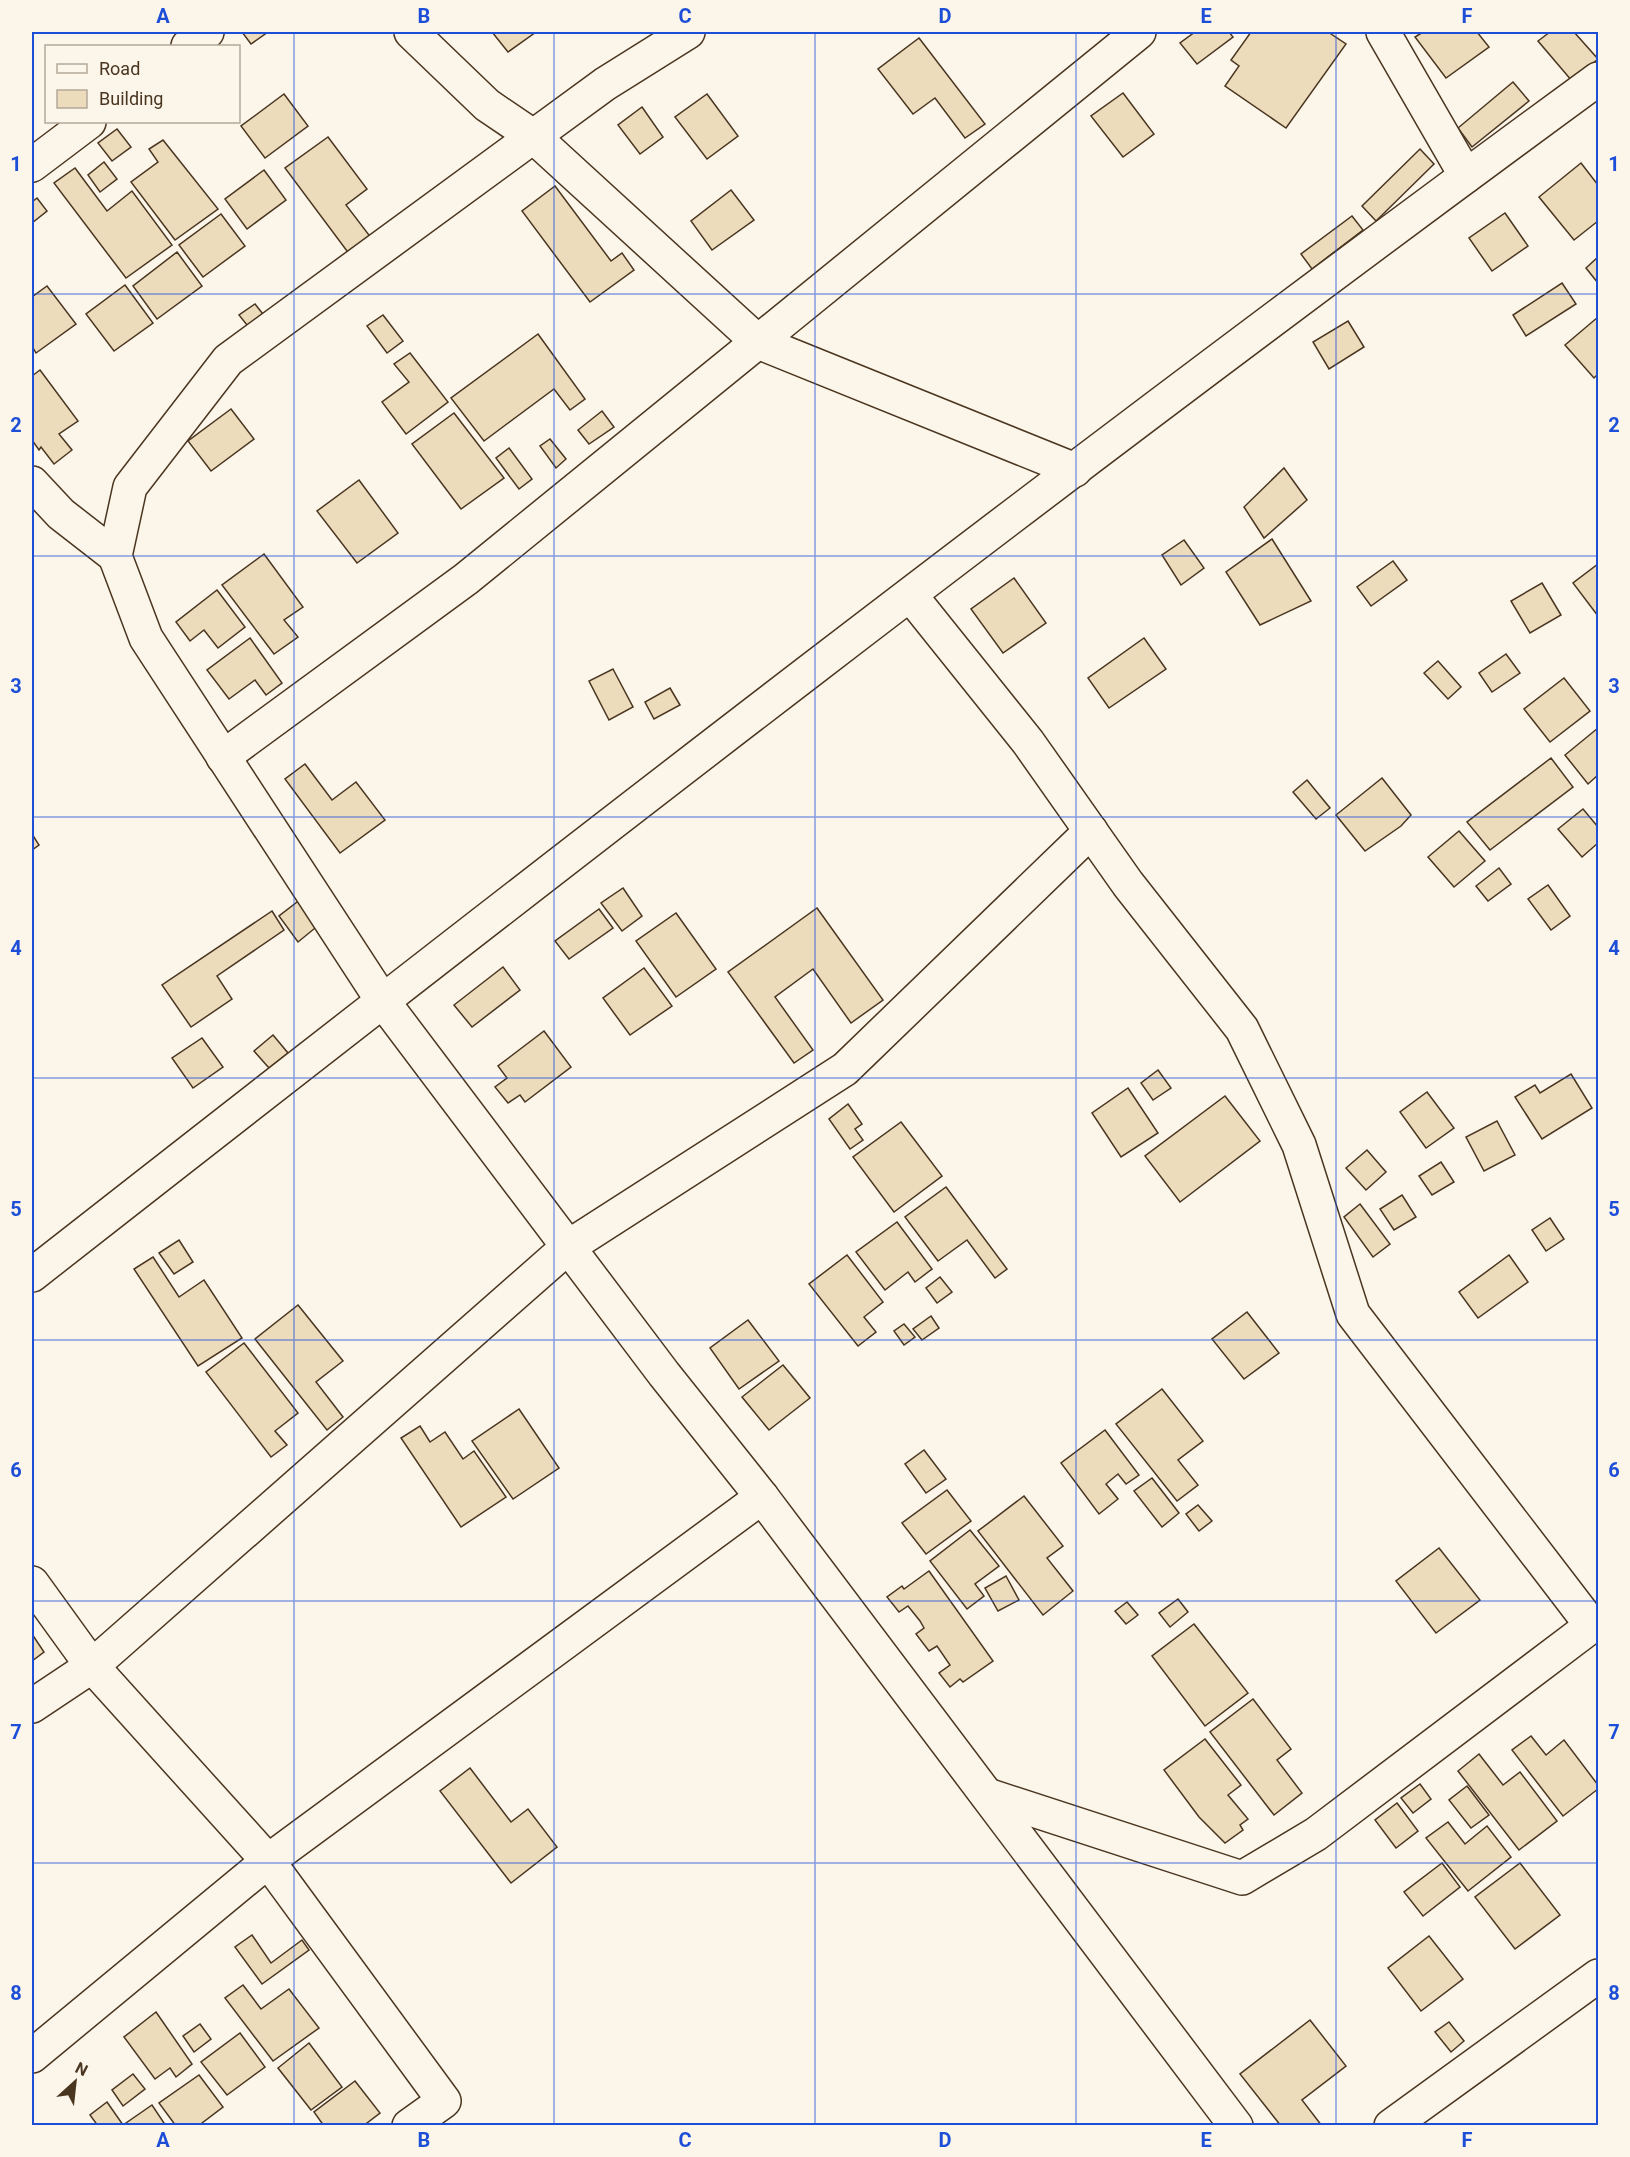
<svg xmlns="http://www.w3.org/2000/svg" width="1630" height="2157" viewBox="0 0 1630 2157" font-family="Roboto,sans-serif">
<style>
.building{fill:#ecdcbc;stroke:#4a3520;stroke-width:1.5}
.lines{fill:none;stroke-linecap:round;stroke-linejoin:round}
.minor-casing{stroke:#4a3520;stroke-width:36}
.tertiary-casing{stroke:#4a3520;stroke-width:36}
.minor{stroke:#fbf6e9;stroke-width:33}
.tertiary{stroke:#fbf6e9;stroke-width:33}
.grid{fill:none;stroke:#1d4ed8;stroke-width:1.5;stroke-opacity:0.55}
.neatline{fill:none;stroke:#1d4ed8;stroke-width:2}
.grid-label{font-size:20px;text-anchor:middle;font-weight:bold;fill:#1d4ed8}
</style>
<rect width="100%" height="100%" fill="#fbf6e9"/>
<g class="building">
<polygon points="242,32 268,32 251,44"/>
<polygon points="492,32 536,32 508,52"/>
<polygon points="1195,32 1229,32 1233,37 1197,64 1180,43"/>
<polygon points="1251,32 1328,32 1346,44 1286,128 1225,86 1239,66 1231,60"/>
<polygon points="1423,32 1477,32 1489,47 1446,78 1415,37"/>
<polygon points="1550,32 1574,32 1598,59 1572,81 1538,41"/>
<polygon points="919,38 985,124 965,138 935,98 913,114 878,69"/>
<polygon points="1513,82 1529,101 1472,147 1458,128"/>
<polygon points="1123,93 1154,134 1123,157 1091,116"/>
<polygon points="284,94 308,126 265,158 241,126"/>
<polygon points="707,94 738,136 707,159 675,117"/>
<polygon points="642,107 663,137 640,154 618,125"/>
<polygon points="117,129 131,147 112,161 98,143"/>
<polygon points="328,137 367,189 346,205 372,239 350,255 285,168"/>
<polygon points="163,140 218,209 175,240 131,182 158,162 149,149"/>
<polygon points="1420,149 1434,164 1376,221 1362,206"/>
<polygon points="104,162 117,179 100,192 88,175"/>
<polygon points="1581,163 1598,185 1598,221 1574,240 1539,197"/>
<polygon points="75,168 107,211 132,191 172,245 126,278 54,183"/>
<polygon points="264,170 286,200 247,229 225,199"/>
<polygon points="555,186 611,261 622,253 634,270 590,302 522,211"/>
<polygon points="731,190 754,220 712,250 691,221"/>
<polygon points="37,198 47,211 32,223 32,202"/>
<polygon points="1505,213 1528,246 1492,271 1469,238"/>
<polygon points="221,214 245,246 203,277 179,245"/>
<polygon points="1352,216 1363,230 1312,269 1301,254"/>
<polygon points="177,252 202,286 157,319 133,286"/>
<polygon points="1598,257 1598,283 1586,268"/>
<polygon points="1562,283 1576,304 1526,336 1513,315"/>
<polygon points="125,285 153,323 114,351 86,314"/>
<polygon points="47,286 76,324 36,353 32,346 32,297"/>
<polygon points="255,304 266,318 251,330 239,315"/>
<polygon points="383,315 403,341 387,353 367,326"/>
<polygon points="1598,317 1598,374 1594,378 1565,345"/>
<polygon points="1348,321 1364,347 1329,369 1313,342"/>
<polygon points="538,334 585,399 570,410 554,389 484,441 451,398"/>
<polygon points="410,353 448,402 406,434 382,402 409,382 394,364"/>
<polygon points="40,370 78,421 59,434 72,450 54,464 41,447 39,450 32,440 32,376"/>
<polygon points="231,409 254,439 211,471 188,441"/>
<polygon points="602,411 614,427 589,444 578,430"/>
<polygon points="454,413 504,478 461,509 412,444"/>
<polygon points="550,439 566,459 556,468 540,446"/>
<polygon points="509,448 532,479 519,489 496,458"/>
<polygon points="1284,468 1307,500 1264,538 1244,507"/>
<polygon points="359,480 398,533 357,563 317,511"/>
<polygon points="1272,539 1311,601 1260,625 1226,572"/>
<polygon points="1184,540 1204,568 1181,585 1162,555"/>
<polygon points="264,554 303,607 284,620 298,637 274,654 222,585"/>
<polygon points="1393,561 1407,580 1371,606 1357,587"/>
<polygon points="1598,564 1598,616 1573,583"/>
<polygon points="1014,578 1046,623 1003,653 971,609"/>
<polygon points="1542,583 1561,615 1530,633 1511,601"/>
<polygon points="217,590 245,627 218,648 204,630 190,641 176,622"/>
<polygon points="250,638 282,683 266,695 255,680 229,699 207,670"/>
<polygon points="1144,638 1166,669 1109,708 1088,678"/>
<polygon points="1506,654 1520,673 1492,692 1479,673"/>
<polygon points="1438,661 1461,687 1448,699 1424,673"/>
<polygon points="613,669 633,707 609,720 589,681"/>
<polygon points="1564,678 1590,711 1550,742 1524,709"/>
<polygon points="670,688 680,705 654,719 645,702"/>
<polygon points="1598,728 1598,775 1588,784 1565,755"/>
<polygon points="1551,758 1573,787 1490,850 1467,822"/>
<polygon points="305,764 332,800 356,782 385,820 340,853 285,779"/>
<polygon points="1382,778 1411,815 1401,826 1365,851 1336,815"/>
<polygon points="1307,780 1330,808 1316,819 1293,792"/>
<polygon points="1583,809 1598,827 1598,843 1582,857 1558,829"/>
<polygon points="1459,831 1485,861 1454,887 1428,857"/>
<polygon points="32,834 39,845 32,850"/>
<polygon points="1499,868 1511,884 1488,901 1476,886"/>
<polygon points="1548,885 1570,916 1551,930 1528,899"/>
<polygon points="623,888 642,916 622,931 601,903"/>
<polygon points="301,899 320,924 298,942 279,916"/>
<polygon points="817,908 883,1000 851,1023 813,969 775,997 813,1050 794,1063 728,972"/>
<polygon points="599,909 613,928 569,959 555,941"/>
<polygon points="272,911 284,930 217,976 232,999 191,1027 162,985"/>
<polygon points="676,913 716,969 676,997 636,941"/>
<polygon points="503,967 520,990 472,1027 454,1005"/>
<polygon points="644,968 672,1006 630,1035 603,998"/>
<polygon points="544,1031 571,1067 525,1102 520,1095 508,1103 495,1087 507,1078 498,1066"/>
<polygon points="273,1035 288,1053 269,1068 254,1051"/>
<polygon points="202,1038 223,1067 193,1088 172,1058"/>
<polygon points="1158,1070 1171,1088 1153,1100 1141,1083"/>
<polygon points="1571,1074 1592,1108 1542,1139 1515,1097 1535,1085 1540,1093"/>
<polygon points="1128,1088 1158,1133 1121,1157 1092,1113"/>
<polygon points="1427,1092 1454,1128 1426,1148 1400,1112"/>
<polygon points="1225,1096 1260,1141 1180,1202 1145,1156"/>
<polygon points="848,1104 862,1124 855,1129 863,1140 850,1149 829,1119"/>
<polygon points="1497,1121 1515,1155 1484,1171 1466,1137"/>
<polygon points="901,1122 942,1176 894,1212 853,1157"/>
<polygon points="1367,1150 1386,1172 1366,1190 1346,1168"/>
<polygon points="1441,1162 1454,1182 1432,1195 1419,1176"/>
<polygon points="946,1187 1007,1269 995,1278 967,1240 938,1261 905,1217"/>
<polygon points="1402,1195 1416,1217 1394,1230 1380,1209"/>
<polygon points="1360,1204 1390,1244 1373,1257 1344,1217"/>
<polygon points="1550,1218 1564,1239 1546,1251 1532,1230"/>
<polygon points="897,1222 932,1269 915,1282 908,1272 885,1290 856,1252"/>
<polygon points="179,1240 193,1262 174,1274 159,1253"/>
<polygon points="847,1255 883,1302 864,1317 876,1332 858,1346 809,1284"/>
<polygon points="1509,1255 1528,1282 1478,1318 1459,1292"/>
<polygon points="153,1257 179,1297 204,1280 242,1338 198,1366 134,1269"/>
<polygon points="940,1277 952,1292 937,1303 926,1288"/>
<polygon points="298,1305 343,1361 316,1382 343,1417 327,1430 255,1339"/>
<polygon points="1247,1312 1279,1353 1244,1379 1212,1339"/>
<polygon points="931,1316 939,1328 922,1340 913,1329"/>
<polygon points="748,1320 779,1361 739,1389 710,1348"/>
<polygon points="904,1324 915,1337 904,1345 894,1331"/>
<polygon points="244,1343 298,1413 275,1431 287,1445 271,1457 206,1372"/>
<polygon points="783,1365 810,1398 769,1430 742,1397"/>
<polygon points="1162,1389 1203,1441 1178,1460 1198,1485 1177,1501 1116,1424"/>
<polygon points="519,1409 559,1468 513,1499 472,1441"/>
<polygon points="420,1426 430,1442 445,1432 463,1459 474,1451 506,1497 461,1527 401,1438"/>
<polygon points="1105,1430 1139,1475 1126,1484 1118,1474 1106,1484 1118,1499 1099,1514 1061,1463"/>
<polygon points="924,1450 946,1479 926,1493 905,1464"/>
<polygon points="1152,1478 1179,1513 1162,1527 1134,1491"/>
<polygon points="947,1490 971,1521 926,1554 902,1523"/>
<polygon points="1024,1496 1063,1546 1047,1558 1073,1591 1043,1615 978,1531"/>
<polygon points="1198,1505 1212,1521 1199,1531 1186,1514"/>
<polygon points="970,1530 999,1566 975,1584 984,1596 967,1609 930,1561"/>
<polygon points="1439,1548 1480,1600 1436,1633 1396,1581"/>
<polygon points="929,1571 993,1661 963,1682 960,1679 950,1687 939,1673 950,1665 937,1646 929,1651 916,1634 924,1628 920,1621 908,1606 899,1612 887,1597 902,1586 904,1589"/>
<polygon points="1006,1576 1019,1600 998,1611 985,1588"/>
<polygon points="1178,1599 1188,1612 1170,1627 1159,1613"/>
<polygon points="1127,1602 1138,1615 1126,1624 1115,1611"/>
<polygon points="1194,1624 1248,1693 1205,1726 1152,1656"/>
<polygon points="32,1634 44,1652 32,1661"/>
<polygon points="1253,1699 1291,1749 1277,1760 1302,1793 1274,1815 1210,1732"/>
<polygon points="1531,1736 1546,1755 1564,1740 1598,1785 1598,1789 1563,1816 1512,1750"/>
<polygon points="1205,1739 1241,1785 1228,1795 1248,1819 1240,1825 1243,1830 1225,1843 1199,1817 1164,1770"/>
<polygon points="1479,1754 1503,1785 1520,1772 1557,1821 1519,1850 1458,1771"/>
<polygon points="470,1768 511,1822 528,1809 557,1847 511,1883 440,1791"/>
<polygon points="1420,1784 1431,1799 1413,1813 1401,1798"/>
<polygon points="1467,1786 1489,1815 1471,1828 1449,1800"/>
<polygon points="1397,1803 1418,1831 1396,1848 1375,1820"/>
<polygon points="1448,1822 1465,1844 1487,1826 1511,1857 1468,1891 1426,1838"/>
<polygon points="1442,1863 1460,1887 1423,1916 1404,1892"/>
<polygon points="1520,1863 1560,1915 1515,1949 1475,1897"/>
<polygon points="252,1935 271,1963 302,1940 309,1950 262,1984 235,1947"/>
<polygon points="1429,1936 1463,1979 1421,2011 1388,1968"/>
<polygon points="243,1985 261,2009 289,1989 319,2028 273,2061 225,1998"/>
<polygon points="156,2012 192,2064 176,2077 170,2068 155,2079 124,2037"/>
<polygon points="1310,2020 1346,2066 1302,2100 1322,2126 1281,2126 1240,2074"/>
<polygon points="1449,2022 1464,2041 1451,2052 1435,2032"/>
<polygon points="200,2024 211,2039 194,2052 183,2036"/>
<polygon points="240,2033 265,2067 227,2095 201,2062"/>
<polygon points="309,2043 342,2087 311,2110 278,2068"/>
<polygon points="133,2074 145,2089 123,2106 112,2090"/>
<polygon points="199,2075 223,2107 198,2126 176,2126 159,2103"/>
<polygon points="355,2081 380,2113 363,2126 324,2126 314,2112"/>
<polygon points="107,2102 123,2125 152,2105 166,2126 98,2126 90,2115"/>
</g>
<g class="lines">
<g class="minor-casing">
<g id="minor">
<polyline points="411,32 487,105 534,137 758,342 1075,470"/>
<polyline points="688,32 605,84 228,360 130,487 115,556 146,638 382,1000 664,1374 762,1497 1236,2126"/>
<polyline points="1383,32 1466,176"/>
<polyline points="188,46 207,32"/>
<polyline points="32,165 89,122"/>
<polyline points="32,483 61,514 115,556"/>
<polyline points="911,596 1028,742 1128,884 1242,1029 1299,1145 1353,1314 1592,1626"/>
<polyline points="223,757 466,579 1139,32"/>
<polyline points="32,1583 92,1666 268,1861 444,2101 409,2126"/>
<polyline points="32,1706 92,1666 568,1247 845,1069 1091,831"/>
<polyline points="987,1795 1242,1878 1316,1834 1598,1621"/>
<polyline points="32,2056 268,1861 762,1497"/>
<polyline points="1391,2126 1598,1976"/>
</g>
</g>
<g class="tertiary-casing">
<path id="tertiary" d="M32,1275C549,870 1068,467 1598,79"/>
</g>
<use href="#minor" class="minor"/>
<use href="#tertiary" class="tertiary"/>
</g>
<path class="grid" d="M294,32V2126M554,32V2126M815,32V2126M1076,32V2126M1336,32V2126M32,294H1598M32,556H1598M32,817H1598M32,1078H1598M32,1340H1598M32,1601H1598M32,1863H1598"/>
<rect width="1630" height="2157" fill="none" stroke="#fbf6e9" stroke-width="66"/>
<rect x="45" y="45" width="195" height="78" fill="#fbf6e9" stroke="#b4a999" stroke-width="1.5"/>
<rect x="57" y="64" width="30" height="9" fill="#fbf6e9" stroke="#b4a999" stroke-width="1.5"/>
<text x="99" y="75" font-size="18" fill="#4a3520">Road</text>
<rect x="57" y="90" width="30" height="18" fill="#ecdcbc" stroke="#b4a999" stroke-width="1.5"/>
<text x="99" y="105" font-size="18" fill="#4a3520">Building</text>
<g transform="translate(75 2082) rotate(27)" stroke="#fbf6e9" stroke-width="4.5" paint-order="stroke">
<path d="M0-4.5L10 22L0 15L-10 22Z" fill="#4a3520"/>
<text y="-9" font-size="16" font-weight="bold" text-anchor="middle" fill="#4a3520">N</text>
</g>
<rect x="33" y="33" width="1564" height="2091" class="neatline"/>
<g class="grid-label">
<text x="163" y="23">A</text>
<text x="424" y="23">B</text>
<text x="685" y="23">C</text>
<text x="945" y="23">D</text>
<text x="1206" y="23">E</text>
<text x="1467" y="23">F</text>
<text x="16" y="171">1</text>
<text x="1614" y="171">1</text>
<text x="16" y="432">2</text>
<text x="1614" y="432">2</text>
<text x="16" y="693">3</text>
<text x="1614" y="693">3</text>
<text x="16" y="955">4</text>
<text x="1614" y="955">4</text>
<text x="16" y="1216">5</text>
<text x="1614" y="1216">5</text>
<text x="16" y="1477">6</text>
<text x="1614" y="1477">6</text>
<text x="16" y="1739">7</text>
<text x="1614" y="1739">7</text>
<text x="16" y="2000">8</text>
<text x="1614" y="2000">8</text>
<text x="163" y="2147">A</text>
<text x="424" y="2147">B</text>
<text x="685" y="2147">C</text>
<text x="945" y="2147">D</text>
<text x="1206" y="2147">E</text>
<text x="1467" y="2147">F</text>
</g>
</svg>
